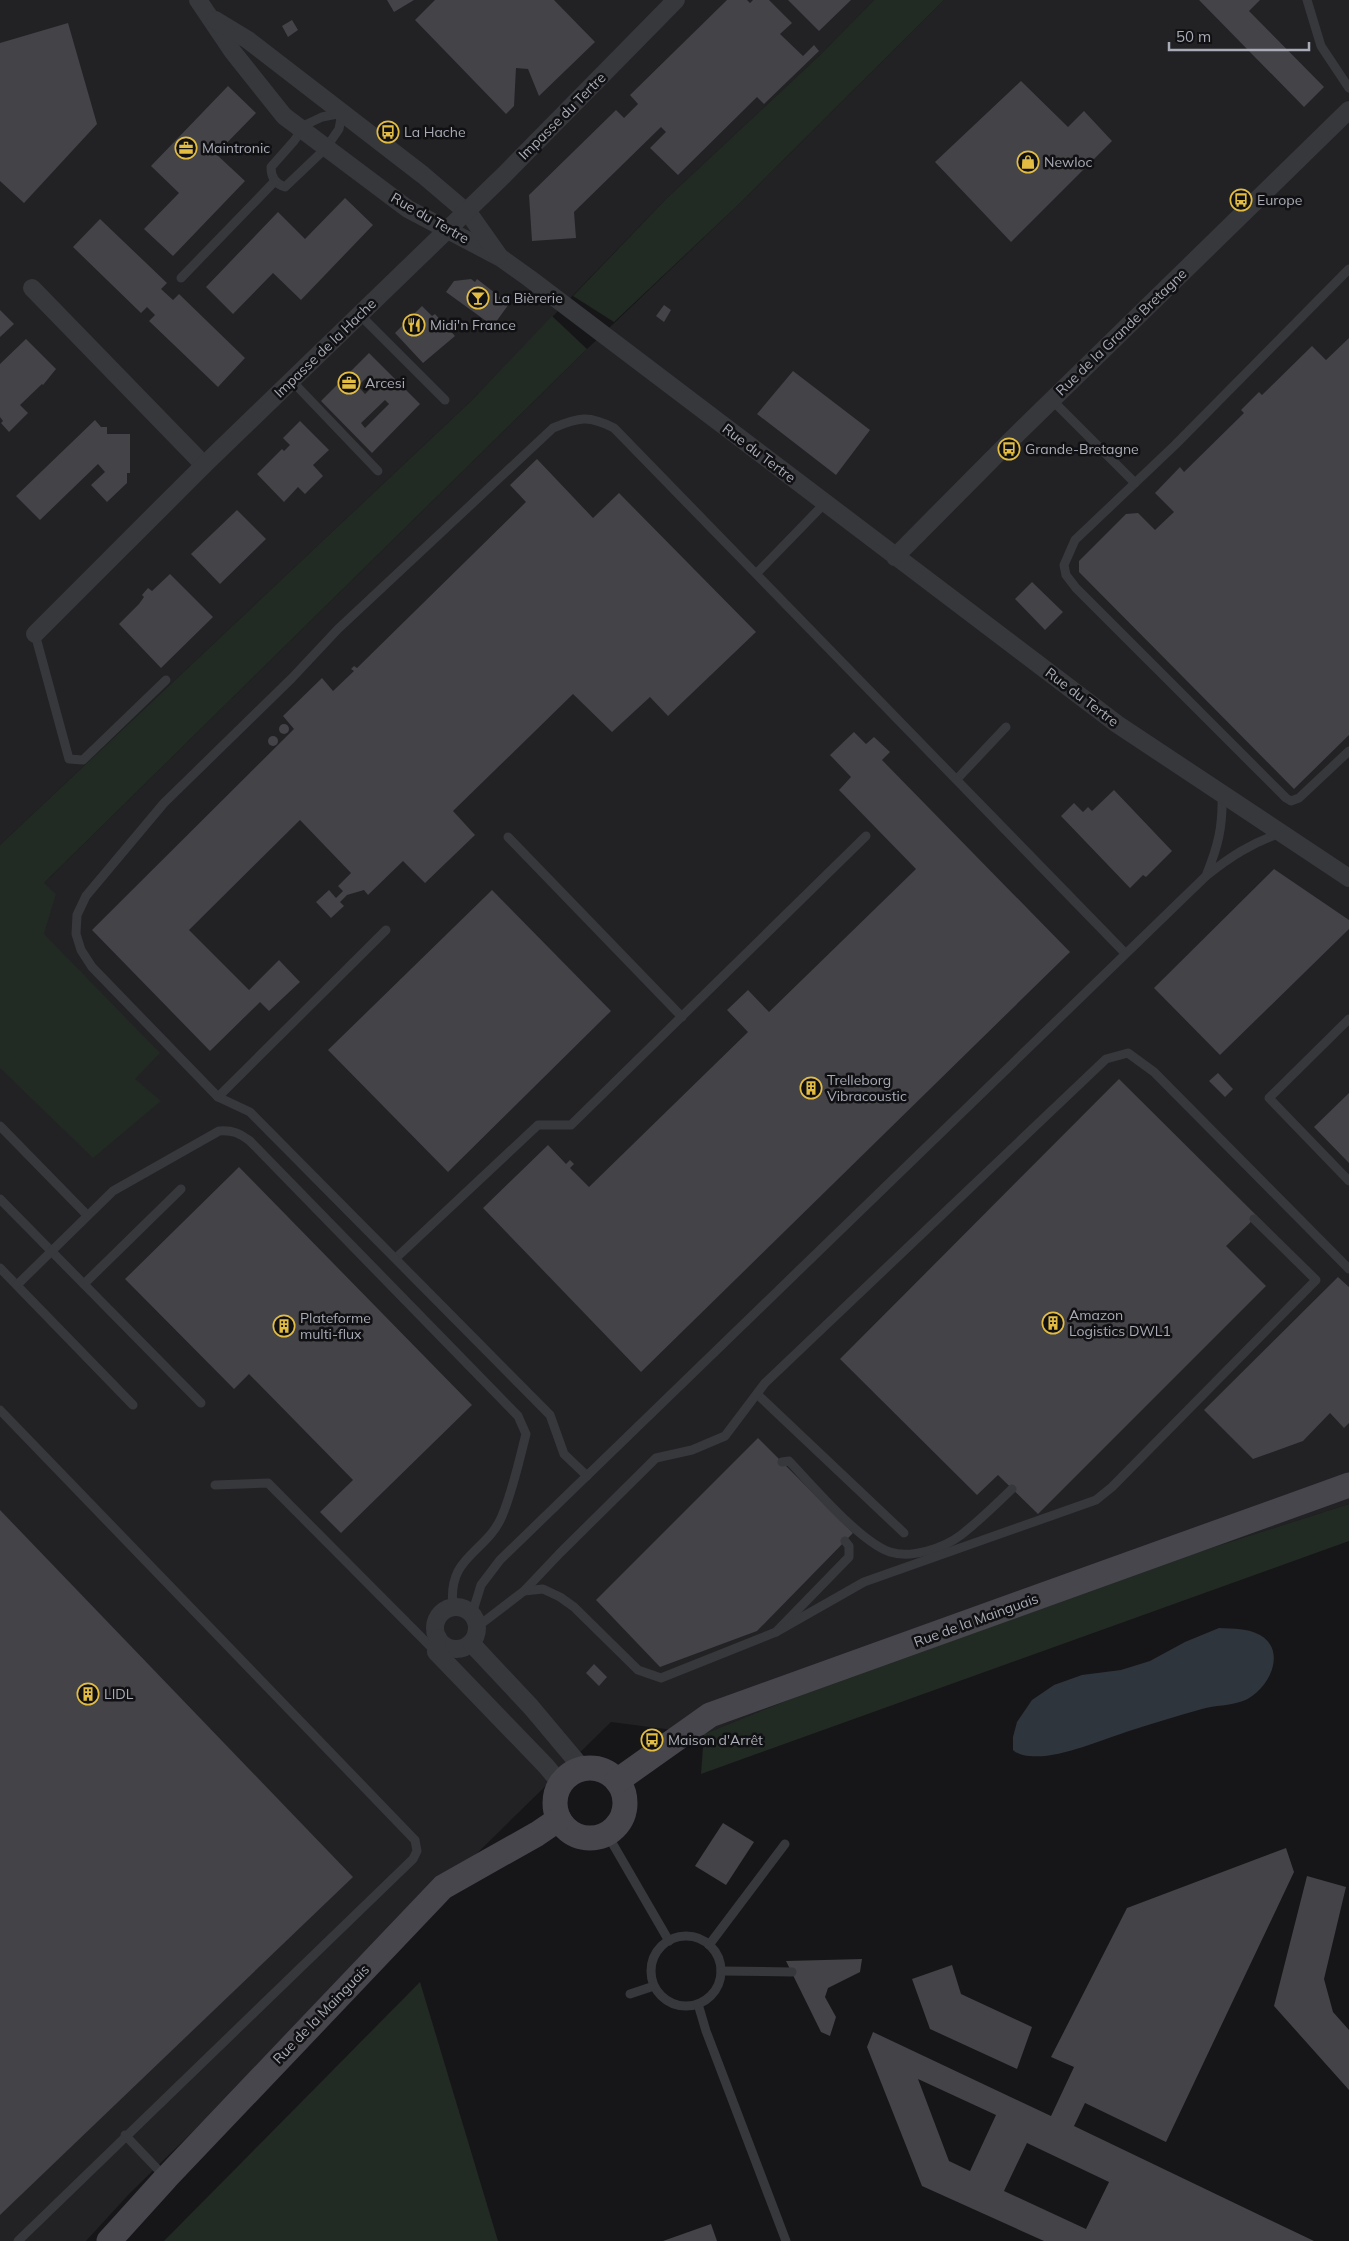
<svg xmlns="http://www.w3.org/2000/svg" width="1349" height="2241" viewBox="0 0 1349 2241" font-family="Mulish,sans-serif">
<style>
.built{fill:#222225}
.green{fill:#222a24}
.water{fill:#2f353d}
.building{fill:#434348;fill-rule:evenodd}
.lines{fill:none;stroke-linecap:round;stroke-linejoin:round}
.lane{stroke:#37383c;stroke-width:9}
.street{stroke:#37383c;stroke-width:18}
.secondary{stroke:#46464c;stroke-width:25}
.labels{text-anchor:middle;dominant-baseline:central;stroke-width:5;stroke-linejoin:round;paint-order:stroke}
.street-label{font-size:14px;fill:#a9acb7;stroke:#111113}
.poi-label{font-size:14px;fill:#a9acb7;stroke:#111113;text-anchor:start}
</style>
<rect width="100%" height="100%" fill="#161618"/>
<g class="built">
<polygon points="0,0 874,0 821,54 666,199 471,401 0,845"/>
<polygon points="944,0 1349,0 1349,1504 1070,1593 895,1657 704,1734 611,1722 129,2194 86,2241 0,2241 0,938 44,883 587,349 737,206"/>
</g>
<g class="green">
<polygon points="874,0 944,0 737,206 614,322 573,296 666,199 821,54"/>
<polygon points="552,316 587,349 44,883 56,894 44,934 160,1053 135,1079 161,1101 93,1158 0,1068 0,845 471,401"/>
<polygon points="1349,1504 1349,1541 701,1774 704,1734 895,1657 1070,1593"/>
<polygon points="420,1982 498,2241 164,2241"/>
</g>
<path class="water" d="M1219,1628C1234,1629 1247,1628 1260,1635C1289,1652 1267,1692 1243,1701C1230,1706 1215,1705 1202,1709C1176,1716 1151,1724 1126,1732C1099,1741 1058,1759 1030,1756C1024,1756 1017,1754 1013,1750V1737L1017,1722L1032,1700L1054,1685L1082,1675L1121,1670L1150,1661L1185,1642Z"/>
<g class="building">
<polygon points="387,0 414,0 394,12"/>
<polygon points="435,0 554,0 595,42 539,96 528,69 516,68 514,106 506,114 415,20"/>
<polygon points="727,0 747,0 750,3 753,0 769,0 792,23 780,34 803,56 814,45 819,51 764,104 757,97 678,175 650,148 666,132 661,127 574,212 576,238 532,241 529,195 616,110 624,118 638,104 630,95"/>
<polygon points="788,0 851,0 819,31"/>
<polygon points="1199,0 1260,0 1249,11 1324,87 1304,107"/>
<polygon points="292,20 298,30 288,37 282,26"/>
<polygon points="68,23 97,124 24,203 0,181 0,43"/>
<polygon points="1021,81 1068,127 1084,111 1112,141 1011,242 935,162"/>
<polygon points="228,86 256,113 216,154 245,181 173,256 144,229 179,193 151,166"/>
<polygon points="345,198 373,225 301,300 273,273 233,314 206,287 278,212 305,239"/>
<polygon points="100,219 167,283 161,289 173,300 179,294 245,358 218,387 149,321 155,315 147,307 141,313 73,247"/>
<polygon points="471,279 475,282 477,279 509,304 493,326 446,292 454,281"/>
<polygon points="664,305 671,310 664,322 656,316"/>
<polygon points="422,306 432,316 435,314 455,336 423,363 395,333"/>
<polygon points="0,310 14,324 0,337"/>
<polygon points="1349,338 1349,735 1294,789 1079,572 1079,561 1126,514 1138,513 1155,530 1174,512 1155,493 1180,467 1184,472 1244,413 1241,410 1259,392 1262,395 1312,346 1326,360"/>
<polygon points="26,339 56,369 43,385 42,384 20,405 28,413 9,432 1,423 3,421 0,417 0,364"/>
<path d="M369,353L420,404L372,453L321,401ZM368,376L372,379L365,383L369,387L373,381L376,383L365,394L358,386ZM385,400L389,404L365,428L361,423Z"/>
<polygon points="793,371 870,430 836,475 757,414"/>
<polygon points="95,420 101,427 107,427 107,434 130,434 130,473 127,473 127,483 107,502 91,485 105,472 98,464 40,520 16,496"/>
<polygon points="300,421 329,450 313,465 323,476 305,494 298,487 284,502 257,474 282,449 284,451 290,445 283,438"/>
<polygon points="537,459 593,518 619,493 756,632 668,716 650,697 612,732 573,694 453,811 475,835 425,883 403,861 368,895 364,890 347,895 340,902 344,906 331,918 316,902 329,890 336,898 343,891 338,886 351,873 300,820 189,930 249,990 279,960 300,982 269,1011 260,1002 210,1051 92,930 294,729 283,716 322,678 333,691 354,671 351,669 354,666 357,668 526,502 510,485"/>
<polygon points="237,510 266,539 220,584 191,554"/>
<polygon points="170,574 213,617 161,668 119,624 139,604 144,597 142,595 148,588 152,591"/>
<polygon points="1032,582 1063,612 1045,630 1015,599"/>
<circle cx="284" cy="729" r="5"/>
<polygon points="854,732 866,744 874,737 890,752 882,760 1070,952 641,1372 483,1208 548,1145 566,1164 570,1160 574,1164 570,1168 589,1187 748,1032 727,1010 748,990 769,1012 916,869 839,790 851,777 830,755"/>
<circle cx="273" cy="741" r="5"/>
<polygon points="1114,790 1172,851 1146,877 1143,875 1130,888 1061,816 1074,803 1083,812 1088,807 1092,811"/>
<polygon points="1274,869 1349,920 1349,929 1220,1055 1154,988"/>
<polygon points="492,890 611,1011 448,1172 328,1050"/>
<polygon points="1218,1073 1233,1089 1225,1097 1209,1081"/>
<polygon points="1119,1079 1257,1216 1226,1246 1266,1286 1038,1514 998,1475 977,1495 840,1359"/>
<polygon points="1349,1093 1349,1163 1314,1127"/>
<polygon points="239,1167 472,1405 341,1533 320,1512 353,1480 249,1374 234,1389 125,1279"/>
<polygon points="1338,1277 1349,1287 1349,1423 1344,1428 1330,1413 1303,1441 1253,1459 1204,1410"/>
<polygon points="758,1438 853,1533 757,1631 660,1667 596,1600"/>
<polygon points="0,1510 353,1877 0,2215"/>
<polygon points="594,1664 607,1677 599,1686 586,1673"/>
<polygon points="723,1823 754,1842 726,1885 695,1866"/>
<path d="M1286,1848L1294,1872L1166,2142L1085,2103L1074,2126L1314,2241H1044L922,2186L867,2047L873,2032L1051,2116L1074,2067L1051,2057L1127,1908ZM918,2079L996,2115L970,2171L949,2161ZM1027,2143L1109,2182L1086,2229L1004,2191Z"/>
<polygon points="1307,1876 1346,1887 1324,1979 1333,2012 1349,2030 1349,2090 1274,2006"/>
<polygon points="862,1959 860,1972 828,1988 825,1997 836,2017 830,2036 821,2032 786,1961"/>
<polygon points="952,1965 961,1994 1032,2027 1017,2069 930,2029 912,1979"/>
<polygon points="711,2224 717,2241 663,2241"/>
</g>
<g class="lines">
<g class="lane">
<polyline points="1307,0 1321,46 1349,88"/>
<path d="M342,113L339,129L326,148L285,187C275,184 271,177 271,167L294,141L305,125L322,117Z"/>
<polyline points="1349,269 1175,445 1075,540 1064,565 1066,575 1076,588 1286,798 1291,801 1299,798 1349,751"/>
<polyline points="181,278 275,181"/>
<polyline points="360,315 445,400"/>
<polyline points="292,381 378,471"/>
<polyline points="1052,400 1135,483"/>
<polyline points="757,573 825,503"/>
<polyline points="35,634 69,759 83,760 166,680"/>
<polyline points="957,779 1006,727"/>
<path d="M1222,795C1223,827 1218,846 1206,876C1230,857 1251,843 1281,833"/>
<polyline points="508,837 682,1017"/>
<polyline points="1349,1019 1269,1098 1349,1181"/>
<polyline points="218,1097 386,930"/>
<polyline points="0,1126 87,1215"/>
<polyline points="0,1199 201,1403"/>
<polyline points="396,1258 538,1125 571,1125 866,836"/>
<polyline points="0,1268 133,1405"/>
<polyline points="84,1284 181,1189"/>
<path d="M17,1285L113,1191L219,1131C233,1130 239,1133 250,1141L518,1416L526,1434C519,1461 513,1490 502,1516C486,1554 447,1555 453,1607"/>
<polyline points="757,1394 904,1533"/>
<polyline points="0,1410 415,1840 417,1851 413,1859 18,2241"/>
<path d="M782,1462L789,1461C812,1485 860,1542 890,1552C911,1559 944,1548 961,1535C979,1521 996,1504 1012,1489"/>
<path d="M587,1476L564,1454L550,1415L250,1112L218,1097L92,967L81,950L76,934L77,915L86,896L164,803L292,678L338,629L553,428C579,417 589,415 614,428L1125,953"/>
<polyline points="215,1485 268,1483 436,1652"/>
<polyline points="524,1591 543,1589 560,1597 574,1607 638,1670 661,1678 776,1632 849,1557 849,1546 845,1541"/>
<polyline points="472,1614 481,1585 500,1560 1206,876"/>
<polyline points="477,1627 524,1591 560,1553 656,1458 692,1450 725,1436 765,1383 1106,1059 1128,1053 1154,1072 1349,1269"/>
<polyline points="776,1632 864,1582 1096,1500 1112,1487 1316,1280 1254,1219"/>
<polyline points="607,1834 669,1941"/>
<circle cx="686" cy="1971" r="35"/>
<polyline points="709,1945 785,1844"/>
<polyline points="721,1971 792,1972"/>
<polyline points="630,1994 654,1986"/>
<polyline points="698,2004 706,2031 786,2241"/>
<polyline points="125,2135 166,2178"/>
</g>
<g class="street">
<polyline points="198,0 233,52 284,116 408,209 501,258 529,278 1117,724 1349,878"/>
<polyline points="215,20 248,40 423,175 470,215 499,256"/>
<polyline points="32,288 204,465"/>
<polyline points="895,557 1013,438 1349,110"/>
<polyline points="35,634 204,465 504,175 676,0"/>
<circle cx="456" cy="1628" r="21"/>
<polyline points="438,1638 436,1652 546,1766 561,1784"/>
<polyline points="471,1643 531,1707 583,1769"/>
</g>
<g class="secondary">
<circle cx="590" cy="1803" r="35"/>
<polyline points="617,1781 710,1715 1349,1485"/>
<polyline points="109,2241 166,2178 443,1887 537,1834 559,1819"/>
</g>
</g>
<defs>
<g id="bus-ring" transform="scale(1.125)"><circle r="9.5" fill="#111113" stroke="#e3bd42" stroke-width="1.5"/><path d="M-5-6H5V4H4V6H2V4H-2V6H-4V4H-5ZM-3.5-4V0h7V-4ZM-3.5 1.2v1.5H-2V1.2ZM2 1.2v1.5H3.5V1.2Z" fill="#e3bd42"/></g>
<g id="office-ring" transform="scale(1.125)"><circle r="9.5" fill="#111113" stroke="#e3bd42" stroke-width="1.5"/><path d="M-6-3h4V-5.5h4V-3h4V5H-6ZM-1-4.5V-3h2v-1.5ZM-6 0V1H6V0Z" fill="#e3bd42"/></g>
<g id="shop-ring" transform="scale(1.125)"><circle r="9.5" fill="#111113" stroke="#e3bd42" stroke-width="1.5"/><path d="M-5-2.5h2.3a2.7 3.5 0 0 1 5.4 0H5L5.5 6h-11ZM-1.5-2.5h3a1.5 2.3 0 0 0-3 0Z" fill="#e3bd42"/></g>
<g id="bar-ring" transform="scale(1.125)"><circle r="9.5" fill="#111113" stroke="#e3bd42" stroke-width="1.5"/><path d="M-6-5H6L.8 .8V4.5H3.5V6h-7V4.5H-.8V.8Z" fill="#e3bd42"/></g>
<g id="restaurant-ring" transform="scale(1.125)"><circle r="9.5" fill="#111113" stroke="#e3bd42" stroke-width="1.5"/><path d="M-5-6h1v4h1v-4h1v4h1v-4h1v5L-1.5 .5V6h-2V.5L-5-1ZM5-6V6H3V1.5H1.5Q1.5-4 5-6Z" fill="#e3bd42"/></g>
<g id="building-ring" transform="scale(1.125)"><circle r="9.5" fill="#111113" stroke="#e3bd42" stroke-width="1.5"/><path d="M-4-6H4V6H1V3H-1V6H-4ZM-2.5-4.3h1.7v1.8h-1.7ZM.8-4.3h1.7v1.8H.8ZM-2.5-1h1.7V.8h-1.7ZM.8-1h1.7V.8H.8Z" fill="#e3bd42"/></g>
</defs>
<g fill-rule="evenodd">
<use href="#bus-ring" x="388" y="132"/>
<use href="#office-ring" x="186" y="148"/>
<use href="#shop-ring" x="1028" y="162"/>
<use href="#bus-ring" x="1241" y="200"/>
<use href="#bar-ring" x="478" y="298"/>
<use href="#restaurant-ring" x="414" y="325"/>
<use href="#office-ring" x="349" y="383"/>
<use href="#bus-ring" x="1009" y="449"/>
<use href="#building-ring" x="811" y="1088"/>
<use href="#building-ring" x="1053" y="1323"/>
<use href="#building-ring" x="284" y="1326"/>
<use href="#building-ring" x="88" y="1694"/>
<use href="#bus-ring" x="652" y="1740"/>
</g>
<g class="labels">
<g class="street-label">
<text transform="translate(562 116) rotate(-45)">Impasse du Tertre</text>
<text transform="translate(430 218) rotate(30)">Rue du Tertre</text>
<text transform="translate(1121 332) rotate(-44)">Rue de la Grande Bretagne</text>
<text transform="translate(325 348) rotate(-44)">Impasse de la Hache</text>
<text transform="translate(759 453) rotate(37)">Rue du Tertre</text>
<text transform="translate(1082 697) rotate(37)">Rue du Tertre</text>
<text transform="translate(976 1620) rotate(-20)">Rue de la Mainguais</text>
<text transform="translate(321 2014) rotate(-46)">Rue de la Mainguais</text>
</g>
<g class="poi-label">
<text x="404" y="132">La Hache</text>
<text x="202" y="148">Maintronic</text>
<text x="1044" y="162">Newloc</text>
<text x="1257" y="200">Europe</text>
<text x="494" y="298">La Bièrerie</text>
<text x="430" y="325">Midi'n France</text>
<text x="365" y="383">Arcesi</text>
<text x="1025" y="449">Grande-Bretagne</text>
<text x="827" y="1080">Trelleborg<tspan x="827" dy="16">Vibracoustic</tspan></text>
<text x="1069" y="1315">Amazon<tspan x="1069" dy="16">Logistics DWL1</tspan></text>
<text x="300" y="1318">Plateforme<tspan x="300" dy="16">multi-flux</tspan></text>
<text x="104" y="1694">LIDL</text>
<text x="668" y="1740">Maison d'Arrêt</text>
</g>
</g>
<path d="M1169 42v8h140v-8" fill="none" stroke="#a9acb7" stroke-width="2.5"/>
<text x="1176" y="42" font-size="15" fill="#a9acb7" stroke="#111113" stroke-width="4" paint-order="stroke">50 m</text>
</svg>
